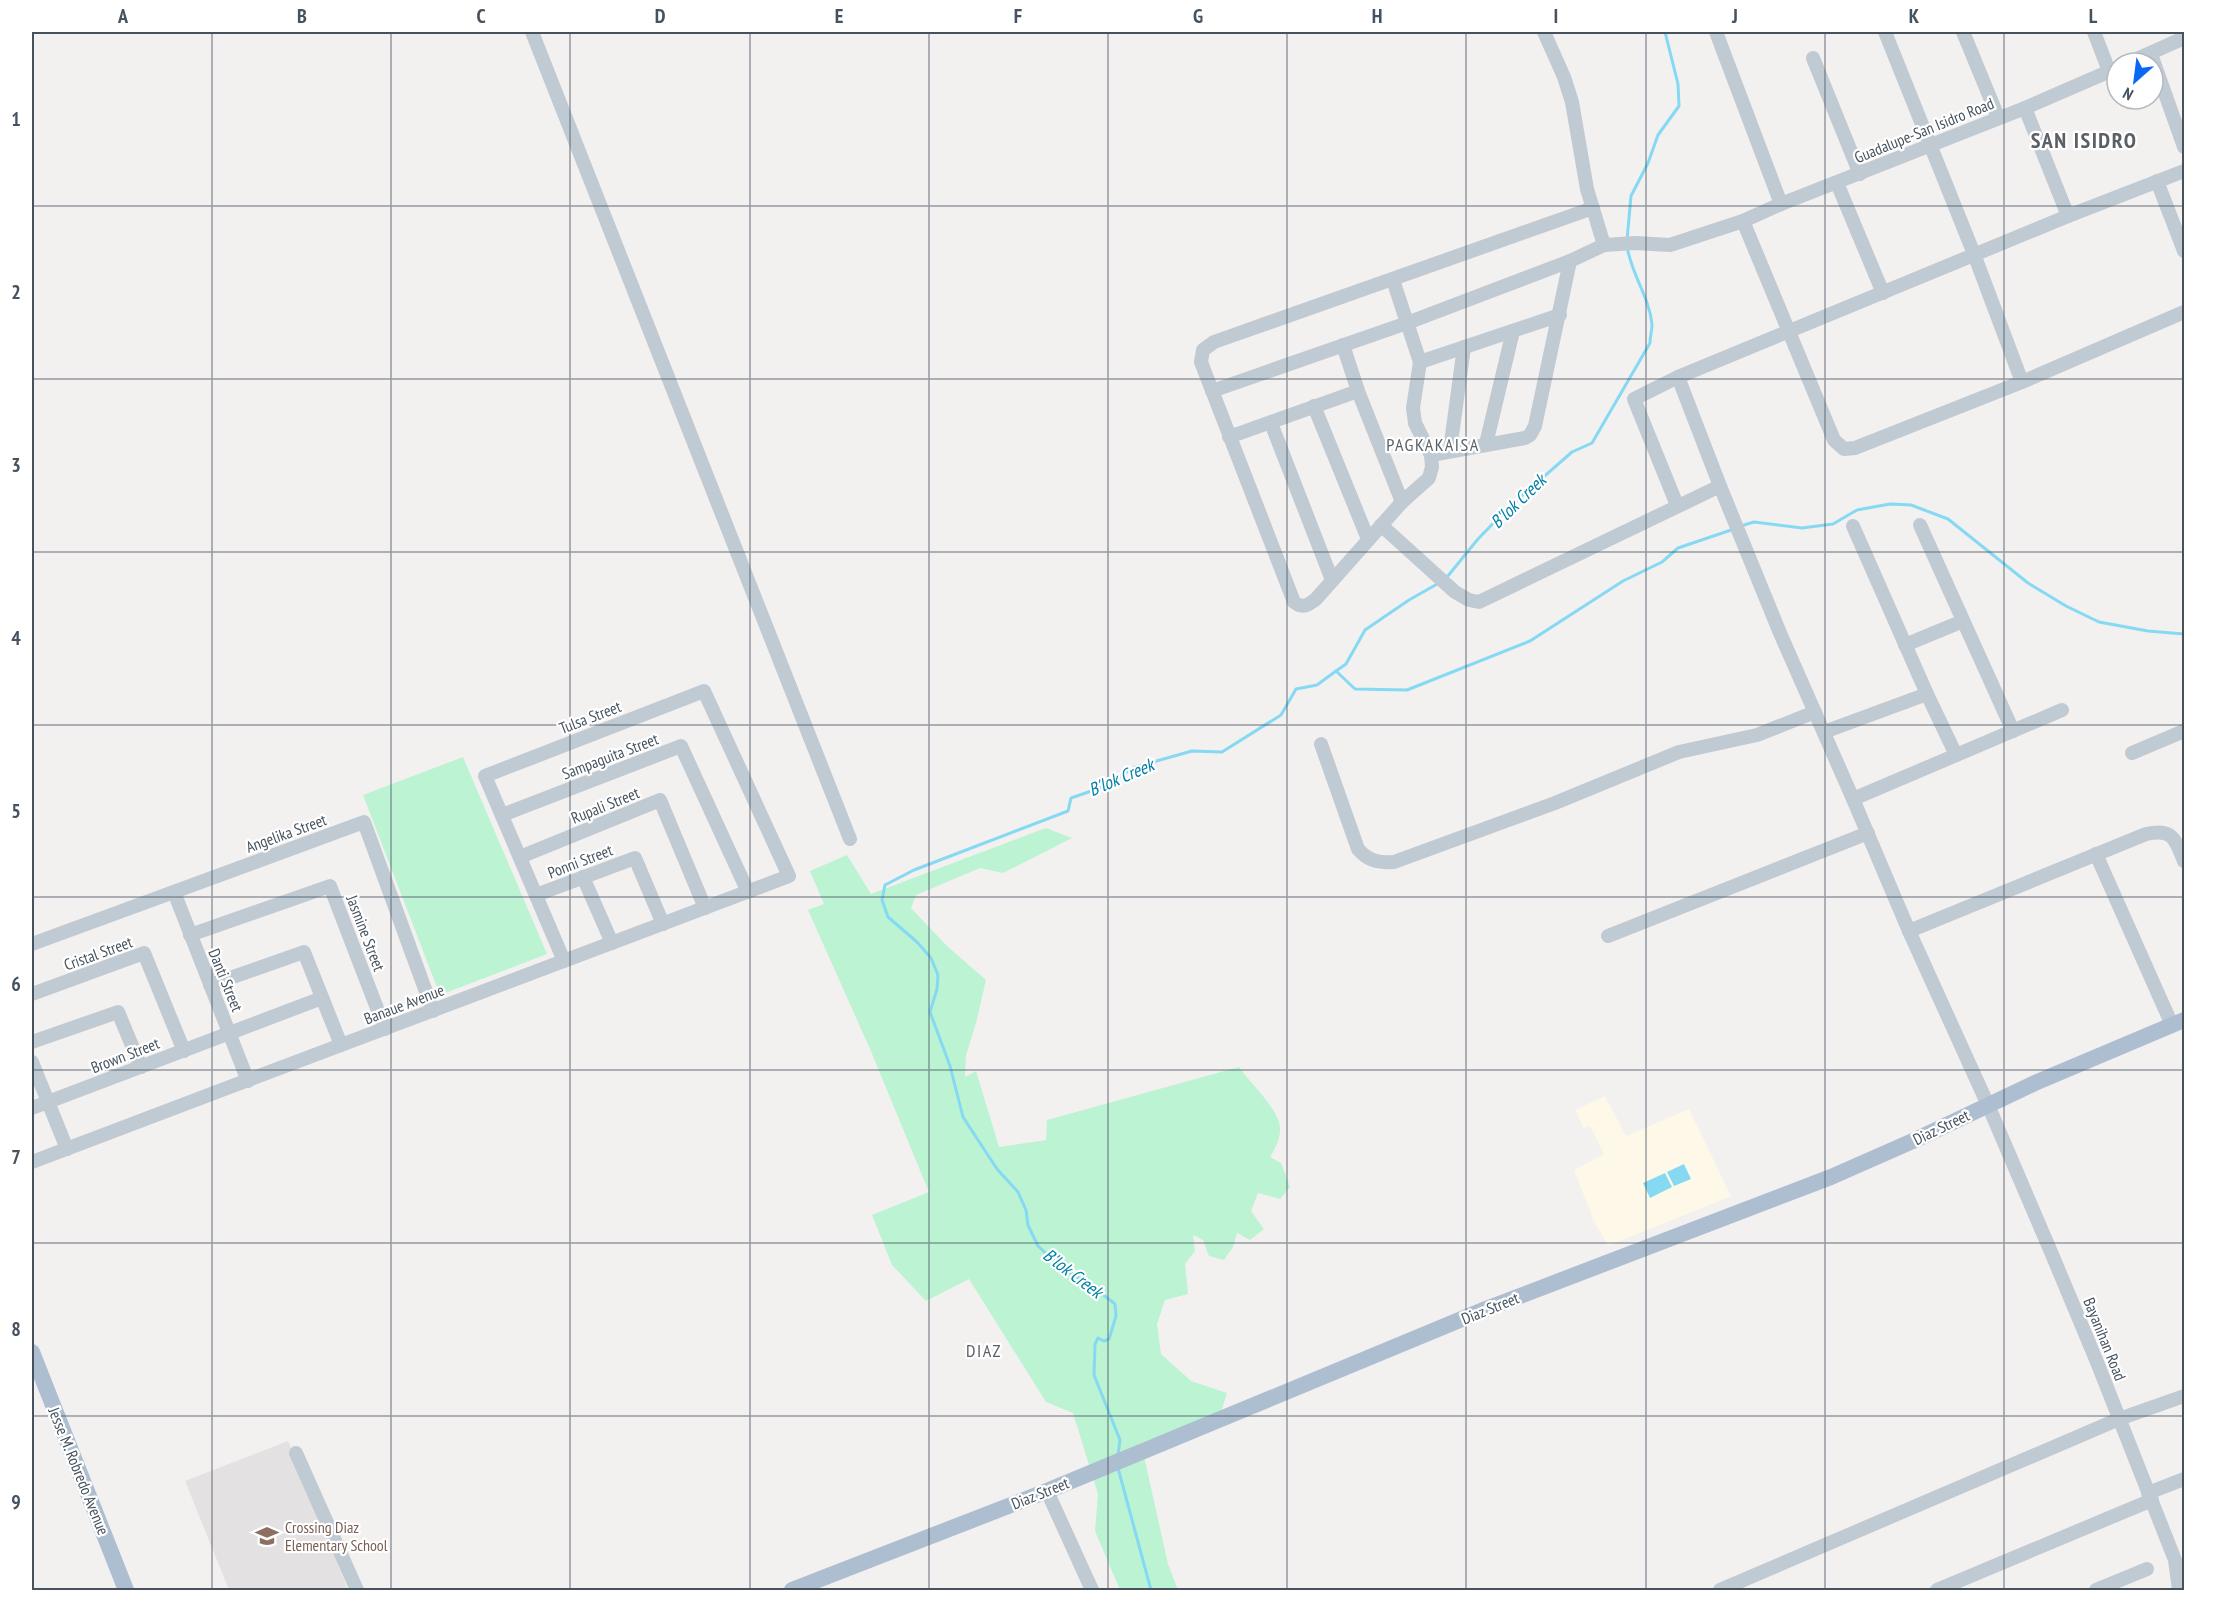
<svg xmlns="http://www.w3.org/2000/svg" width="2216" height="1622" viewBox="0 0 2216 1622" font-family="'PT Sans Narrow',sans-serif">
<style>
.commercial{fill:#fef8e9}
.education{fill:#e4e1e2}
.green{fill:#bcf3d3}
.water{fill:#85d9f3}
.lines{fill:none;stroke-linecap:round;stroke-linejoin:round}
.stream{stroke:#85d9f3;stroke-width:3}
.minor{stroke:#c0cad3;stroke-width:14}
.major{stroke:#aebed1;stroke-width:16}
.grid{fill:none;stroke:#46535f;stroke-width:1.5;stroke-opacity:0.55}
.labels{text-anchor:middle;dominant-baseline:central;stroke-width:4.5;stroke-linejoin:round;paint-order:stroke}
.street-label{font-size:16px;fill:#46535f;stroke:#fff}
.education-label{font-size:16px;fill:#785e54;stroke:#fff;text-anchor:start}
.neighbourhood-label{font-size:18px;letter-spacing:1.5px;fill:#5c6066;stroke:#fff}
.water-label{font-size:18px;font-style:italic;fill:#0380a7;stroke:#fff}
.district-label{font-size:22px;font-weight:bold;letter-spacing:1.5px;fill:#5c6066;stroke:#fff}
.neatline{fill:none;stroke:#46535f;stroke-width:2}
.grid-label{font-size:20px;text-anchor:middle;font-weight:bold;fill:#46535f}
</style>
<rect width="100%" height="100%" fill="#f3f0f0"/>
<polygon class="commercial" points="1605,1096 1626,1136 1689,1109 1731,1196 1608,1246 1593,1219 1574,1170 1604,1154 1590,1126 1584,1129 1575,1110"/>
<polygon class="education" points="288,1441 348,1590 229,1590 185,1481"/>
<g class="green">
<polygon points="463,757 547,954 440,995 363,795"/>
<path d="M1046,828L1072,838L1003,873L980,868L916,895L911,908L947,946L986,980L976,1023L966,1055L965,1077L976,1071L999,1147L1046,1140L1047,1120L1239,1067C1249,1082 1282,1112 1280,1130C1280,1140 1275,1149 1270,1157L1281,1163L1290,1187L1280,1199L1258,1193L1251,1211L1264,1229L1250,1240L1237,1233L1233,1247L1224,1260L1209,1256L1203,1240L1193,1235L1195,1251L1185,1264L1188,1294L1165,1300L1157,1324L1161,1354L1191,1381L1227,1393L1221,1412L1141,1443L1168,1564L1178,1590H1120L1095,1531L1098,1494L1073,1413L1046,1402L969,1279L926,1301L892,1265L872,1215L929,1192L870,1049L808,910L824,904L810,871L847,855L871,894Z"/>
</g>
<g class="water">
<polygon points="1684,1164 1691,1179 1674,1186 1667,1172"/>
<polygon points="1665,1173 1672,1187 1650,1198 1643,1183"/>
</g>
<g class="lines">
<g class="stream">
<polyline points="1627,240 1631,196 1648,163 1658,135 1679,106 1678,84 1665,32"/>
<polyline points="1744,525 1754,522 1802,528 1833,524 1857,510 1890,504 1911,505 1948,519 2028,583 2066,606 2099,622 2148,631 2184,634"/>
<path d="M1447,577L1478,539L1509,507L1572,452L1592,443L1650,343C1650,337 1652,330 1652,324C1649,296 1631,274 1627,246"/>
<polyline points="1336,671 1355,689 1407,690 1530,641 1623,581 1662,562 1678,548 1734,529"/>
<polyline points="1118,1455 1120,1440 1094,1375 1095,1344 1098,1338 1104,1341 1109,1339 1116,1316 1115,1304 1096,1289 1061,1267 1038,1246 1028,1225 1026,1210 1018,1192 997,1169 963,1117 950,1066 930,1012 937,989 938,975 931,958 917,942 888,917 882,900 885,885 914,870 1068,811 1071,798 1103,787 1135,767 1192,751 1222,752 1281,715 1296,689 1317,685 1336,671 1346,664 1365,630 1409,600 1439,583"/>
<polyline points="1118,1468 1151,1590"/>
</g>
<g class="minor">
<polyline points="532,32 850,839"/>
<polyline points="1544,32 1564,77 1572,102 1587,189 1604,245"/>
<polyline points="1716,32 1781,204"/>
<polyline points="1885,32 1974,254 2022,382"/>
<polyline points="1963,32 1998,117"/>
<polyline points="2094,32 2109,71"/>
<polyline points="2151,54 2184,147"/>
<polyline points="1813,58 1860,174"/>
<polyline points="2128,63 2184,38"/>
<polyline points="2025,108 2068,216"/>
<polyline points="2157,181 2184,251"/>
<polyline points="1837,183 1883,293"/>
<polyline points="1743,221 1834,440 1844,449 1855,448 2022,382 2184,312"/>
<path d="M1393,280L1420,362L1413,408L1415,423L1431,455L1432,467L1429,478L1402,502L1316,599C1308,605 1303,609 1294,602L1201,362L1203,350L1214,342L1593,208"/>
<polyline points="1343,345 1358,391 1402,502"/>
<polyline points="1420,362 1560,315"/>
<polyline points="1678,377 1720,486 1780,633 1853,799 1909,931 1988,1105 2051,1252 2097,1362 2175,1560 2179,1590"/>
<polyline points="1212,391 1407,323 1570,261 1604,245 1635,243 1670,245 1743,221 1781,204 2025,108 2117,68"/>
<polyline points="1314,406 1368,539"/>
<polyline points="1271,423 1332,580"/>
<polyline points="1229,437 1358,391"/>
<polyline points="1486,444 1513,331"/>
<polyline points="1450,450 1464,347"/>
<polyline points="1431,455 1525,438 1530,435 1535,426 1570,261"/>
<polyline points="1677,505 1634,399 1678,377 2068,216 2184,171"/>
<polyline points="1381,525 1455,592 1469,600 1479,602 1720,486"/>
<polyline points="1920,525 2013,731"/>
<polyline points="1853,526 1927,694 1956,755"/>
<polyline points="1905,645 1963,621"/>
<polyline points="1824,732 1927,694"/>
<path d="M1321,744L1358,849C1368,861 1379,863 1394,862L1555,803L1679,752L1757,735L1815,712"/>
<polyline points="2132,753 2184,731"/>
<polyline points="1853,799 2062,710"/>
<polyline points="502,815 681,746 748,892"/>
<polyline points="2096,854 2172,1025"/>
<polyline points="520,857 660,800 705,908"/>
<polyline points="583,877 612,943"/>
<polyline points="174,892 248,1081"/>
<polyline points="536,895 635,858 663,924"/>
<path d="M1909,931L2146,834C2173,828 2175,839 2184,861"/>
<polyline points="190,935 330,886 385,1029"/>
<polyline points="1608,936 1868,833"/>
<polyline points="32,944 364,822 433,1011"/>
<polyline points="210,985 304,952 341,1045"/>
<polyline points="32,994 144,953 184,1051"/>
<polyline points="32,1042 118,1012 141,1067"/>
<polyline points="32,1062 67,1149"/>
<polyline points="32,1108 322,998"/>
<path d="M32,1162C284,1066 536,972 789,876L704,691L485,776L564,961"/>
<polyline points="296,1453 357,1590"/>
<polyline points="1047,1491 1092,1590"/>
<polyline points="2148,1493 2184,1479"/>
<polyline points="1720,1590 2119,1419 2184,1396"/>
<polyline points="1937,1590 2152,1500"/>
<polyline points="2096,1590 2147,1569"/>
</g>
<g class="major">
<polyline points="32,1352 126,1590"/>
<polyline points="792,1590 1047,1491 1486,1309 1831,1177 1915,1140 2035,1083 2184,1020"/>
</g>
</g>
<path class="grid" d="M212,32V1590M391,32V1590M570,32V1590M750,32V1590M929,32V1590M1108,32V1590M1287,32V1590M1466,32V1590M1646,32V1590M1825,32V1590M2004,32V1590M32,206H2184M32,379H2184M32,552H2184M32,725H2184M32,897H2184M32,1070H2184M32,1243H2184M32,1416H2184"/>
<defs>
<g id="school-bare" transform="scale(1.8)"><path d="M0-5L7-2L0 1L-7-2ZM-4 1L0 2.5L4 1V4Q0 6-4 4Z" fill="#8d6e63" stroke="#fff" stroke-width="2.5" paint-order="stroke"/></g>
</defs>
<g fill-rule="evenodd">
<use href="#school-bare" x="267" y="1536"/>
</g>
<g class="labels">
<g class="street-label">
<text transform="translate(1924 130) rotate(-22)">Guadalupe-San Isidro Road</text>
<text transform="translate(590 717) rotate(-21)">Tulsa Street</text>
<text transform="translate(610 756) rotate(-21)">Sampaguita Street</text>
<text transform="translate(605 805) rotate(-22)">Rupali Street</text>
<text transform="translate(286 833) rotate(-20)">Angelika Street</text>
<text transform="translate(580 861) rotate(-21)">Ponni Street</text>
<text transform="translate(366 933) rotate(69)">Jasmine Street</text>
<text transform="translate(98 953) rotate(-20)">Cristal Street</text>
<text transform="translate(226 980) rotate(68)">Danti Street</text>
<text transform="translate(404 1004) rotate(-21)">Banaue Avenue</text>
<text transform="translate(125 1055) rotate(-21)">Brown Street</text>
<text transform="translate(1941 1127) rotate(-26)">Diaz Street</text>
<text transform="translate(1490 1308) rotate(-22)">Diaz Street</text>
<text transform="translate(2105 1339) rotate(68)">Bayanihan Road</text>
<text transform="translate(79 1471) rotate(68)">Jesse M. Robredo Avenue</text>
<text transform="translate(1040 1493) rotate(-22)">Diaz Street</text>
</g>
<g class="education-label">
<text x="285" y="1527">Crossing Diaz<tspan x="285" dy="18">Elementary School</tspan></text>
</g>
<g class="neighbourhood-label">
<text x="1433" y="444">PAGKAKAISA</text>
<text x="984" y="1350">DIAZ</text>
</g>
<g class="water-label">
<text transform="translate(1518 501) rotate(-44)">B'lok Creek</text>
<text transform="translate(1121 777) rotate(-23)">B'lok Creek</text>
<text transform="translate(1073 1273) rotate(37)">B'lok Creek</text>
</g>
<g class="district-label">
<text x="2084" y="140">SAN ISIDRO</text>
</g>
</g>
<rect width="2216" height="1622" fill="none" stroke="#ffffff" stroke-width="66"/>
<g transform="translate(2135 81) rotate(208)"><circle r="28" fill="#ffffff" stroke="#b5babf" stroke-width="1.5"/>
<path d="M0-4.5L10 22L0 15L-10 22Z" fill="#0a68f2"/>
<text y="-9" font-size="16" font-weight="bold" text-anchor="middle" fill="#46535f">N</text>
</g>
<rect x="33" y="33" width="2150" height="1556" class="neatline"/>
<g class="grid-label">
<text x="123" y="23">A</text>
<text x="302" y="23">B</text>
<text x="481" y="23">C</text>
<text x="660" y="23">D</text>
<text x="839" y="23">E</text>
<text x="1018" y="23">F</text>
<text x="1198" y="23">G</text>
<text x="1377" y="23">H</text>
<text x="1556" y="23">I</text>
<text x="1735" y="23">J</text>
<text x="1914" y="23">K</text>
<text x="2093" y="23">L</text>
<text x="16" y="126">1</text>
<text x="16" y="299">2</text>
<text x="16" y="472">3</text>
<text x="16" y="645">4</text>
<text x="16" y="818">5</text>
<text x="16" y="991">6</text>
<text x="16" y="1164">7</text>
<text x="16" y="1336">8</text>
<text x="16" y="1509">9</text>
</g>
</svg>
